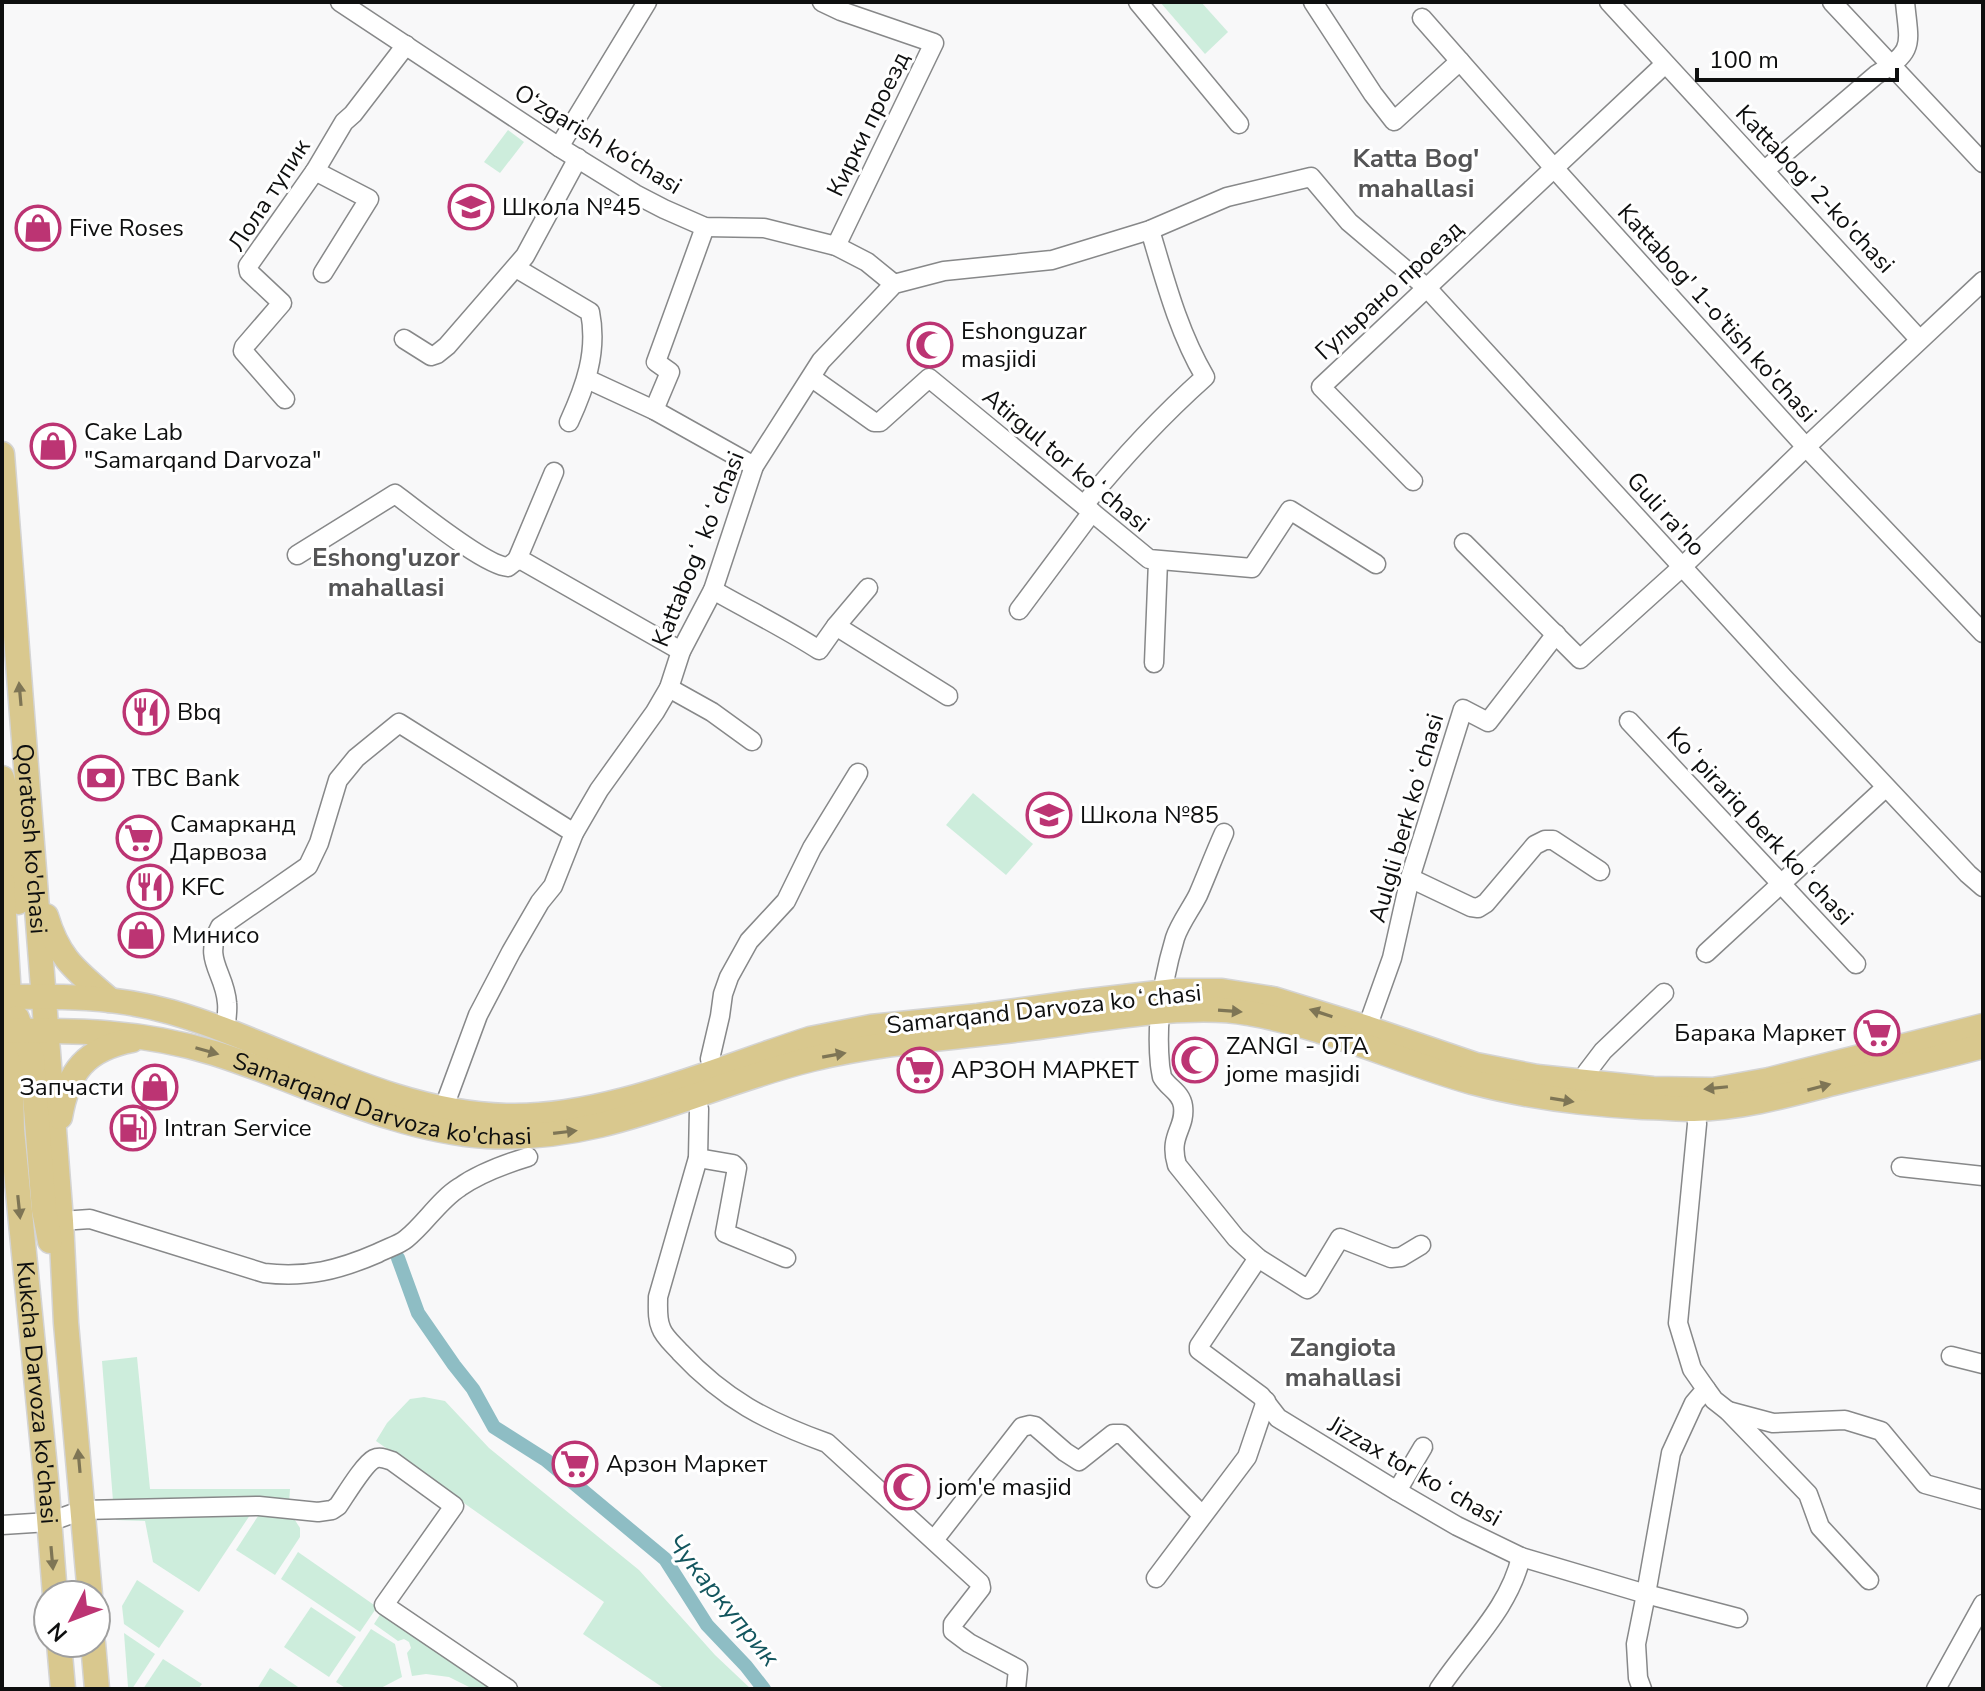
<svg xmlns="http://www.w3.org/2000/svg" width="1985" height="1691" viewBox="0 0 1985 1691" font-family="'Nunito Sans',sans-serif">
<style>
.green{fill:#cdeddc}
.lines{fill:none;stroke-linecap:round;stroke-linejoin:round}
.canal{stroke:#8ebdc4;stroke-width:14}
.minor-casing{stroke:#878889;stroke-width:21}
.major-casing{stroke:#d4d4d4;stroke-width:27}
.minor{stroke:#fff;stroke-width:18}
.major{stroke:#d9c88e;stroke-width:24}
.oneway{fill:#7e7555}
.labels{text-anchor:middle;dominant-baseline:central;stroke-width:6;stroke-linejoin:round;paint-order:stroke}
.street-label{font-size:24px;fill:#0e0f0f;stroke:#fff}
.poi-label{font-size:24px;fill:#0e0f0f;stroke:#fff;text-anchor:start}
.neighbourhood-label{font-size:26px;font-weight:bold;fill:#545455;stroke:#fff}
.water-label{font-size:26px;font-style:italic;fill:#13565e;stroke:#fff}
</style>
<rect width="100%" height="100%" fill="#f8f8f9"/>
<g class="green">
<polygon points="1160,2 1201,2 1228,32 1205,54"/>
<polygon points="508,130 524,142 500,173 484,162"/>
<polygon points="973,793 1033,844 1006,875 946,825"/>
<polygon points="137,1357 150,1489 290,1489 289,1504 113,1501 102,1361"/>
<polygon points="424,1397 445,1401 489,1448 639,1570 715,1655 751,1689 665,1689 583,1634 604,1602 376,1441 387,1423 410,1399"/>
<polygon points="260,1513 293,1517 300,1528 300,1537 275,1575 236,1550"/>
<polygon points="115,1515 250,1515 199,1592 153,1562 145,1521 116,1520"/>
<polygon points="298,1552 377,1607 360,1632 281,1579"/>
<polygon points="137,1580 184,1611 159,1648 124,1624 122,1606"/>
<polygon points="311,1607 356,1637 329,1677 284,1647"/>
<polygon points="383,1610 496,1689 473,1689 449,1677 426,1674 412,1676 407,1653 411,1648 409,1642 404,1639 398,1641 374,1624"/>
<polygon points="371,1629 395,1644 402,1677 379,1689 347,1689 336,1682"/>
<polygon points="124,1633 155,1654 132,1689 128,1687"/>
<polygon points="163,1659 202,1684 198,1689 143,1689"/>
<polygon points="270,1668 301,1689 257,1689"/>
</g>
<g class="lines">
<polyline class="canal" points="398,1258 418,1313 454,1365 473,1389 494,1427 546,1460 665,1559 707,1625 746,1666 764,1689"/>
<g class="minor-casing">
<g id="minor">
<polyline points="340,2 559,147 635,194 664,209 705,227 764,228 836,246 867,262 894,284"/>
<polyline points="822,2 841,11 934,43 836,246"/>
<polyline points="1138,2 1239,124"/>
<polyline points="1313,2 1373,94 1394,121 1460,61"/>
<polyline points="1609,2 1919,339"/>
<polyline points="1832,2 1983,163"/>
<polyline points="1422,18 1554,168 1806,447 1983,633"/>
<polyline points="559,147 647,2"/>
<path d="M1765,170L1876,75C1916,50 1909,45 1905,2"/>
<polyline points="315,171 369,199 323,273"/>
<path d="M516,268L590,312C598,352 585,387 569,422"/>
<polyline points="404,339 431,356 437,354 447,346 525,256 578,158"/>
<polyline points="812,378 874,422 880,422 929,378 1149,559 1252,568 1290,510 1376,564"/>
<polyline points="587,379 654,410 754,466"/>
<polyline points="285,399 243,351 244,347 282,303 249,272 248,266 315,171 344,122 353,114 406,45"/>
<polyline points="654,410 670,372 656,362 705,227"/>
<polyline points="1413,481 1321,387 1665,64"/>
<path d="M1084,505C1123,457 1159,418 1205,377C1178,331 1165,280 1150,230"/>
<polyline points="1464,543 1580,659 1682,567 1806,447 1983,281"/>
<path d="M297,555L395,494C417,510 485,566 508,567L517,560L523,561L681,651"/>
<polyline points="517,560 554,472"/>
<path d="M713,590C748,610 785,628 819,650L836,626L868,588"/>
<polyline points="1019,610 1092,512"/>
<polyline points="836,626 948,696"/>
<polyline points="1154,663 1158,561"/>
<polyline points="669,688 712,712 752,741"/>
<polyline points="1629,721 1856,964"/>
<path d="M1224,833C1215,853 1207,874 1198,895C1191,909 1180,923 1175,938C1163,978 1156,1024 1160,1065C1160,1066 1162,1077 1162,1077C1168,1088 1181,1092 1183,1106C1186,1129 1168,1135 1177,1165L1236,1238L1258,1258L1307,1289L1311,1286L1340,1238L1391,1258L1401,1257L1421,1245"/>
<polyline points="1410,878 1471,907 1478,908 1486,903 1535,845 1545,840 1553,840 1600,871"/>
<polyline points="1706,953 1885,788"/>
<polyline points="1367,1028 1392,958 1410,878 1463,709 1488,722 1556,634"/>
<path d="M225,1030C226,1022 228,1012 227,1003C225,972 202,960 220,927L308,866L319,843L338,780L356,758L399,723L574,833"/>
<polyline points="715,1071 710,1059 720,1016 723,994 729,977 749,941 786,901 812,848 858,773"/>
<polyline points="1585,1083 1587,1072 1603,1051 1664,993"/>
<path d="M695,1098L699,1109L698,1158L658,1297C658,1308 657,1319 661,1328C664,1337 674,1345 680,1352C725,1400 766,1421 827,1443L980,1583L981,1588L953,1624V1631L969,1643L1018,1669L1016,1689"/>
<polyline points="444,1107 478,1015 511,952 540,902 553,886 574,833 599,790 655,712 669,688 681,651 713,590 754,466 821,361 894,284 944,271 1052,260 1150,230 1227,197 1311,177 1349,222 1427,288 1784,678 1968,874 1983,887"/>
<polyline points="698,1158 733,1164 737,1168 725,1233 786,1258"/>
<polyline points="1901,1167 1983,1176"/>
<path d="M61,1221L90,1219L264,1273C307,1278 339,1270 378,1253C387,1248 399,1245 406,1239C425,1224 439,1200 460,1187C480,1173 505,1164 528,1157"/>
<polyline points="1258,1258 1199,1346 1199,1350 1261,1396 1278,1418 1397,1491 1457,1526 1521,1557 1646,1594 1738,1618"/>
<polyline points="1951,1356 1983,1364"/>
<polyline points="1706,1389 1714,1400 1728,1411 1808,1494 1820,1527 1869,1580"/>
<polyline points="1728,1411 1773,1423 1845,1420 1881,1431 1925,1484 1983,1500"/>
<polyline points="1397,1491 1423,1447"/>
<path d="M2,1525L49,1522L83,1510L259,1506L318,1512L332,1510L338,1506C345,1496 364,1464 374,1459C380,1456 386,1459 392,1461L454,1506L384,1605L508,1689"/>
<polyline points="934,1540 1022,1427 1030,1425 1035,1426 1065,1452 1079,1461 1113,1434 1122,1434 1202,1515"/>
<polyline points="1156,1578 1247,1457 1266,1401"/>
<path d="M1439,1689C1468,1645 1509,1609 1521,1557"/>
<polyline points="1642,1689 1638,1678 1636,1644 1646,1594 1671,1453 1694,1403 1706,1389 1692,1369 1678,1323 1697,1124 1696,1109"/>
<polyline points="1936,1689 1983,1604"/>
</g>
</g>
<g class="major-casing">
<g id="major">
<path id="s1" d="M2,454L61,1221L66,1323L90,1595"/>
<polyline points="2,778 11,810 18,902"/>
<path id="s2" d="M2,882L9,997L12,1130L46,1479L55,1595"/>
<path d="M46,916C59,960 77,971 110,1000"/>
<path d="M2,997C59,996 115,996 171,1012C282,1044 387,1113 506,1116C606,1119 715,1069 810,1039L871,1027L978,1016L1081,1002L1175,991H1222L1273,999L1367,1028L1476,1065L1537,1077L1653,1089L1713,1090L1769,1080L1983,1026"/>
<polyline points="17,1018 32,1058 44,1210 50,1241"/>
<path id="s3" d="M2,1031C76,1030 142,1031 214,1053C303,1081 393,1130 486,1136C606,1143 701,1086 812,1059C878,1043 947,1038 1014,1030C1065,1024 1116,1015 1166,1011C1192,1009 1222,1008 1248,1013C1325,1026 1397,1061 1472,1082C1528,1097 1585,1104 1643,1107C1660,1107 1677,1109 1694,1109C1742,1108 1788,1095 1834,1083C1884,1070 1934,1059 1983,1046"/>
<path d="M60,1117C68,1071 86,1049 132,1040"/>
<polyline points="59,1643 63,1689"/>
<polyline points="93,1643 97,1689"/>
</g>
</g>
<use href="#minor" class="minor"/>
<use href="#major" class="major"/>
</g>
<defs><path id="oneway-solid" d="M-6-.8H1V-3.2L6.5 0L1 3.2V.8H-6Z" transform="scale(2)"/></defs>
<g class="oneway">
<use href="#oneway-solid" transform="translate(20 694) rotate(-95)"/>
<use href="#oneway-solid" transform="translate(1230 1011) rotate(4)"/>
<use href="#oneway-solid" transform="translate(1321 1013) rotate(-162)"/>
<use href="#oneway-solid" transform="translate(207 1051) rotate(16)"/>
<use href="#oneway-solid" transform="translate(834 1055) rotate(-10)"/>
<use href="#oneway-solid" transform="translate(1819 1087) rotate(-15)"/>
<use href="#oneway-solid" transform="translate(1716 1088) rotate(174)"/>
<use href="#oneway-solid" transform="translate(1562 1100) rotate(9)"/>
<use href="#oneway-solid" transform="translate(565 1132) rotate(-7)"/>
<use href="#oneway-solid" transform="translate(19 1207) rotate(84)"/>
<use href="#oneway-solid" transform="translate(79 1461) rotate(-95)"/>
<use href="#oneway-solid" transform="translate(52 1558) rotate(85)"/>
</g>
<defs>
<g id="school-ring" transform="scale(2.3)"><circle r="9.5" fill="#fff" stroke="#bc3473" stroke-width="1.5"/><path d="M0-5L7-2L0 1L-7-2ZM-4 1L0 2.5L4 1V4Q0 6-4 4Z" fill="#bc3473"/></g>
<g id="shop-ring" transform="scale(2.3)"><circle r="9.5" fill="#fff" stroke="#bc3473" stroke-width="1.5"/><path d="M-5-2.5h2.3a2.7 3.5 0 0 1 5.4 0H5L5.5 6h-11ZM-1.5-2.5h3a1.5 2.3 0 0 0-3 0Z" fill="#bc3473"/></g>
<g id="mosque-ring" transform="scale(2.3)"><circle r="9.5" fill="#fff" stroke="#bc3473" stroke-width="1.5"/><path d="M3.5-4.9A6 6 0 1 0 3.5 4.9A5 5 0 1 1 3.5-4.9Z" fill="#bc3473"/></g>
<g id="restaurant-ring" transform="scale(2.3)"><circle r="9.5" fill="#fff" stroke="#bc3473" stroke-width="1.5"/><path d="M-5-6h1v4h1v-4h1v4h1v-4h1v5L-1.5 .5V6h-2V.5L-5-1ZM5-6V6H3V1.5H1.5Q1.5-4 5-6Z" fill="#bc3473"/></g>
<g id="bank-ring" transform="scale(2.3)"><circle r="9.5" fill="#fff" stroke="#bc3473" stroke-width="1.5"/><path d="M-6-4H6V4H-6ZM0-2.3a2.3 2.3 0 1 0 0 4.6a2.3 2.3 0 1 0 0-4.6Z" fill="#bc3473"/></g>
<g id="supermarket-ring" transform="scale(2.3)"><circle r="9.5" fill="#fff" stroke="#bc3473" stroke-width="1.5"/><path d="M-6-5.5h2.5l.6 2H6L4.5 2H-2.5L-4.4-4H-6ZM-1.5 3.2a1.3 1.3 0 1 0 .1 0ZM3 3.2a1.3 1.3 0 1 0 .1 0Z" fill="#bc3473"/></g>
<g id="fuel-ring" transform="scale(2.3)"><circle r="9.5" fill="#fff" stroke="#bc3473" stroke-width="1.5"/><path d="M-5.5-6h7V0h2V4h1.3V-2.5L3-4.5l.8-.8L6-3V5H2.5V1h-1V6h-7ZM-4.2-4.7v3.2H.2V-4.7Z" fill="#bc3473"/></g>
</defs>
<g fill-rule="evenodd">
<use href="#school-ring" x="471" y="207"/>
<use href="#shop-ring" x="38" y="228"/>
<use href="#mosque-ring" x="930" y="345"/>
<use href="#shop-ring" x="53" y="446"/>
<use href="#restaurant-ring" x="146" y="712"/>
<use href="#bank-ring" x="101" y="778"/>
<use href="#school-ring" x="1049" y="815"/>
<use href="#supermarket-ring" x="139" y="838"/>
<use href="#restaurant-ring" x="150" y="887"/>
<use href="#shop-ring" x="141" y="935"/>
<use href="#supermarket-ring" x="1877" y="1033"/>
<use href="#mosque-ring" x="1195" y="1060"/>
<use href="#supermarket-ring" x="920" y="1070"/>
<use href="#shop-ring" x="155" y="1087"/>
<use href="#fuel-ring" x="133" y="1128"/>
<use href="#supermarket-ring" x="575" y="1464"/>
<use href="#mosque-ring" x="907" y="1487"/>
</g>
<g class="labels">
<g class="street-label">
<text transform="translate(868 124) rotate(-64)">Кирки проезд</text>
<text transform="translate(598 139) rotate(31)">O‘zgarish ko‘chasi</text>
<text transform="translate(1815 189) rotate(47)">Kattabog' 2-ko'chasi</text>
<text transform="translate(269 195) rotate(-57)">Лола тупик</text>
<text transform="translate(1389 290) rotate(-43)">Гульрано проезд</text>
<text transform="translate(1717 313) rotate(48)">Kattabog' 1-o'tish ko'chasi</text>
<text transform="translate(1066 460) rotate(40)">Atirgul tor koʻchasi</text>
<text transform="translate(1666 514) rotate(48)">Guli ra'no</text>
<text transform="translate(698 549) rotate(-68)">Kattabogʻ koʻchasi</text>
<text transform="translate(1406 818) rotate(-74)">Aulgli berk koʻchasi</text>
<text transform="translate(1760 826) rotate(47)">Koʻpirariq berk koʻchasi</text>
<text stroke="none"><textPath href="#s1" startOffset="386">Qoratosh ko'chasi</textPath></text>
<text transform="translate(1044 1009) rotate(-6)">Samarqand Darvoza koʻchasi</text>
<text stroke="none"><textPath href="#s3" startOffset="390">Samarqand Darvoza ko'chasi</textPath></text>
<text stroke="none"><textPath href="#s2" startOffset="512">Kukcha Darvoza ko'chasi</textPath></text>
<text transform="translate(1415 1471) rotate(30)">Jizzax tor koʻchasi</text>
</g>
<g class="poi-label">
<text x="502" y="207">Школа №45</text>
<text x="69" y="228">Five Roses</text>
<text x="961" y="331">Eshonguzar<tspan x="961" dy="28">masjidi</tspan></text>
<text x="84" y="432">Cake Lab<tspan x="84" dy="28">"Samarqand Darvoza"</tspan></text>
<text x="177" y="712">Bbq</text>
<text x="132" y="778">TBC Bank</text>
<text x="1080" y="815">Школа №85</text>
<text x="170" y="824">Самарканд<tspan x="170" dy="28">Дарвоза</tspan></text>
<text x="181" y="887">KFC</text>
<text x="172" y="935">Минисо</text>
<text x="1846" y="1033" text-anchor="end">Барака Маркет</text>
<text x="1226" y="1046">ZANGI - OTA<tspan x="1226" dy="28">jome masjidi</tspan></text>
<text x="951" y="1070">АРЗОН МАРКЕТ</text>
<text x="124" y="1087" text-anchor="end">Запчасти</text>
<text x="164" y="1128">Intran Service</text>
<text x="606" y="1464">Арзон Маркет</text>
<text x="938" y="1487">jom'e masjid</text>
</g>
<g class="neighbourhood-label">
<text x="1416" y="158">Katta Bog'<tspan x="1416" dy="30">mahallasi</tspan></text>
<text x="386" y="557">Eshong'uzor<tspan x="386" dy="30">mahallasi</tspan></text>
<text x="1343" y="1347">Zangiota<tspan x="1343" dy="30">mahallasi</tspan></text>
</g>
<g class="water-label">
<text transform="translate(723 1600) rotate(51)">Чукаркуприк</text>
</g>
</g>
<rect width="1985" height="1691" fill="none" stroke="#0e0f0f" stroke-width="8"/>
<g transform="translate(72 1619) rotate(228)"><circle r="38" fill="#ffffff" stroke="#9f9f9f" stroke-width="2"/>
<path d="M0-6L14 30L0 20L-14 30Z" fill="#bc3473"/>
<text y="-12" font-size="22" font-weight="bold" text-anchor="middle" fill="#0e0f0f">N</text>
</g>
<path d="M1697 68v12h200v-12" fill="none" stroke="#0e0f0f" stroke-width="4"/>
<text x="1709" y="68" font-size="24" fill="#0e0f0f" stroke="#ffffff" stroke-width="6" paint-order="stroke">100 m</text>
</svg>
